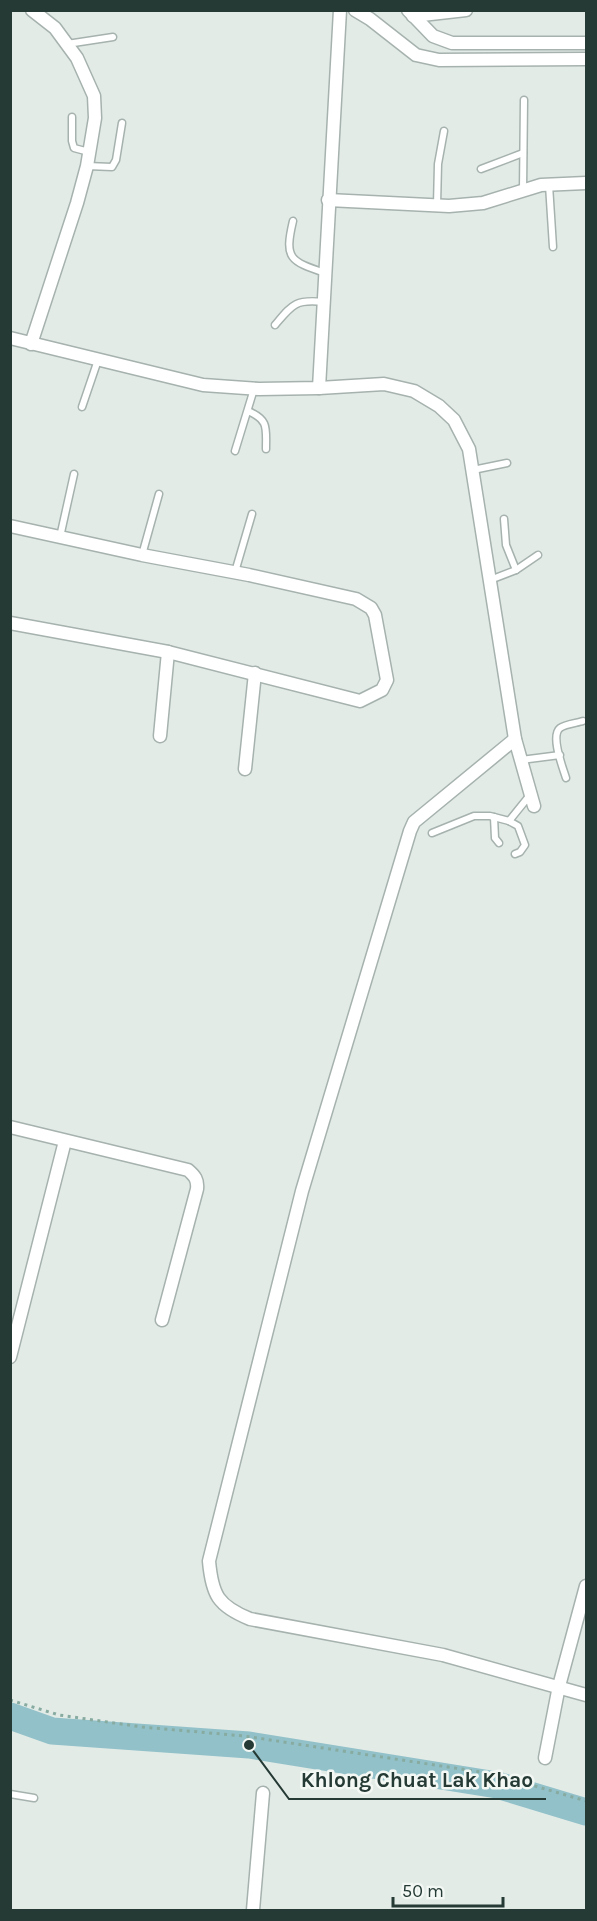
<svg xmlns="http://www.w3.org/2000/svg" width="597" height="1921" viewBox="0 0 597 1921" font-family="Karla,sans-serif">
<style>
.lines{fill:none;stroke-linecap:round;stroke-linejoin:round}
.river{stroke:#92c1c9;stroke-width:27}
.service-casing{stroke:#a6b2ae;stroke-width:9}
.minor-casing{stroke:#a6b2ae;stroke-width:15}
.path{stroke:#87aba0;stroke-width:3;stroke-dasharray:3 4.5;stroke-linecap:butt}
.service{stroke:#fff;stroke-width:6}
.minor{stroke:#fff;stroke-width:12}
.leader{fill:none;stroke:#253a34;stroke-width:2}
.callout-dot{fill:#253a34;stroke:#f3f8f5;stroke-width:2}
.callout-label{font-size:21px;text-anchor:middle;font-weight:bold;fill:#253a34;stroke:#f3f8f5;stroke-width:5;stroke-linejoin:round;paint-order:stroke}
</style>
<rect width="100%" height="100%" fill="#e3ebe7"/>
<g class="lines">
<polyline class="river" points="10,1716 52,1731 249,1745 497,1785 586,1812"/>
<g class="service-casing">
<g id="service">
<polyline points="67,44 113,37"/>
<polyline points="72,117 72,141 74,148 89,152"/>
<polyline points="87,166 112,167 116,160 122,123"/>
<polyline points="481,169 523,153"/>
<polyline points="549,185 553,247"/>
<polyline points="523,190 524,100"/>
<polyline points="437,205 438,164 444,131"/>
<path d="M293,221C284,259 290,261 325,273"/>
<path d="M275,325C292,305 295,299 323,302"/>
<polyline points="82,407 98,360"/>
<path d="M248,411C269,420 266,428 266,449"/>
<polyline points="235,451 254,389"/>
<polyline points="473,470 507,463"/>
<polyline points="504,519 506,545 516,570"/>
<polyline points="60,537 74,474"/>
<polyline points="142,555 159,494"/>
<polyline points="235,572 252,514"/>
<polyline points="490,580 516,570 538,555"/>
<polyline points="521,760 560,755"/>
<path d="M566,778C563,768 550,736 560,728C565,724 577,723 583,721"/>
<polyline points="494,817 495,838 499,843"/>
<polyline points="509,821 530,795"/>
<polyline points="432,833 474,816 490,816 509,821 518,826 525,845 520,852 515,854"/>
<polyline points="10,1794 34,1798"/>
</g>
</g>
<g class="minor-casing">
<g id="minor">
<polyline points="355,10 370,19 416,55 439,60 586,59"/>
<polyline points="408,10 433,36 452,43 586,43"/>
<polyline points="413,16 466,10"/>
<polyline points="328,200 449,206 483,203 541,185 586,183"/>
<polyline points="10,338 203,385 259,389 319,388 384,384 414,391 439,406 454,420 469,449 515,739 534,806"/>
<polyline points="31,344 77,203 87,166 95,118 94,96 77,58 55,28 32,10"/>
<polyline points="319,388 340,10"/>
<polyline points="10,526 142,555 249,575 356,599 371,608 375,615 387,680 382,690 360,701 168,652 10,623"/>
<polyline points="160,736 168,652"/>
<path d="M515,739L414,822L410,831L302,1191L209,1561C212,1595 218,1606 250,1619L443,1655L586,1695"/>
<polyline points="245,769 255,673"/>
<path d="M10,1127L188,1170C195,1176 198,1180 197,1189L162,1320"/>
<polyline points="10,1357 65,1141"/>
<polyline points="545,1758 559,1686 586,1586"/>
<polyline points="253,1910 263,1793"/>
</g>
</g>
<polyline class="path" points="10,1700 59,1715 142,1727 244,1736 494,1774 586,1801"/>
<use href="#service" class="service"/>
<use href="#minor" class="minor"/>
</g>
<path class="leader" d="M249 1745L289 1799H546"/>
<circle class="callout-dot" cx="249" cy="1745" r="6"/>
<g class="callout-label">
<text x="417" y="1787">Khlong Chuat Lak Khao</text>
</g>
<rect width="597" height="1921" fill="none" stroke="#253a34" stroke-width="24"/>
<path d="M393 1897v9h110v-9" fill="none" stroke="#253a34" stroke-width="3"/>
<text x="402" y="1897" font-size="18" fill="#253a34" stroke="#f3f8f5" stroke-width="4.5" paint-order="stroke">50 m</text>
</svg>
